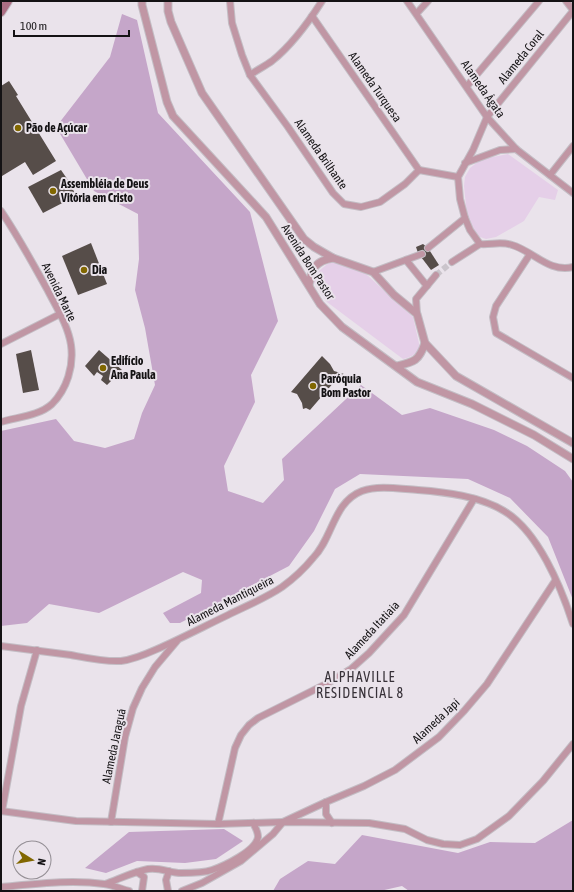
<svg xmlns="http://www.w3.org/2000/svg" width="574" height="892" viewBox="0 0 574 892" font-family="'Asap Condensed',sans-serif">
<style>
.green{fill:#e5cfe8}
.forest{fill:#c5a6c9}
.building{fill:#564d49}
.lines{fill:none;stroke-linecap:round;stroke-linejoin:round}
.minor-tunnel{stroke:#cac4cb;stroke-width:6;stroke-dasharray:6 3;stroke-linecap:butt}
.minor-casing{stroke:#c3bdc4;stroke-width:8}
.tertiary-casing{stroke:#c3bdc4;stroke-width:9}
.secondary-casing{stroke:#c3bdc4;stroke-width:10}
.minor{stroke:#c096a4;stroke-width:6}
.tertiary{stroke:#c096a4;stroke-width:7}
.secondary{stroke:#ab6e83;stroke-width:8}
.poi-dot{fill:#816700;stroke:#eae3eb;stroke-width:1.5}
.labels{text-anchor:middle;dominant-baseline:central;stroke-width:4;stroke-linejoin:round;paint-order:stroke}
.street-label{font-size:12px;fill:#141214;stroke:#eae3eb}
.poi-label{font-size:12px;font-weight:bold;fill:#141214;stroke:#eae3eb;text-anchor:start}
.quarter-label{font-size:14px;letter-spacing:1px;fill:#373138;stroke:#eae3eb}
</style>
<rect width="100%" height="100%" fill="#eae3eb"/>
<g class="green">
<polygon points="508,154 558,190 555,200 539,197 524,221 496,237 486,239 477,236 468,224 464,186 465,177 470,168 479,161 488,158"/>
<path d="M331,261L347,266L366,274L413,317L420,348C415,355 411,357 403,359L327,302L313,281L319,271Z"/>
</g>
<g class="forest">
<polygon points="122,14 137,20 158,113 250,212 278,321 251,375 255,402 224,466 228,491 263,503 284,480 282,459 361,385 402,415 430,408 494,430 527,446 565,471 573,482 573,600 548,537 510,498 468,479 360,474 335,489 314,531 289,566 180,623 170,623 163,613 201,593 202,580 183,572 99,613 49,604 27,623 1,626 1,431 56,419 74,441 105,448 134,439 142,413 155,385 145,328 135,290 139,259 138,214 94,191 56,127 110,57"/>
<polygon points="573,820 573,891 409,891 402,886 380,891 273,891 280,879 308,861 335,864 362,835 458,853 490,842 535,843"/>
<polygon points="224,829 243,841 216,859 185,863 137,861 106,873 85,868 129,832"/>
</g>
<g class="building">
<polygon points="9,81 18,95 16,96 56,161 33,175 25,162 2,176 1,175 1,86"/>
<polygon points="61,170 70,183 76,196 43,213 28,187"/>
<polygon points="91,243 107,284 78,295 62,256"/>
<polygon points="423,244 428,248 439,265 431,270 418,253 416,247"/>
<polygon points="31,350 39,390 23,393 16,354"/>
<polygon points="99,350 122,370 107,385 101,380 103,376 97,372 94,376 85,366"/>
<polygon points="322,356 330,364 334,371 344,374 335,381 310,410 306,408 303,409 302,403 297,394 291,392"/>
</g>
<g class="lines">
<polyline class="minor-tunnel" points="436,275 452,262"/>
<g class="minor-casing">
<g id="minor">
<polyline points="230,1 232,23 242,55 250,75 288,127 333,193 344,204 361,207 380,202 405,184 419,170 458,177"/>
<polyline points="407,1 487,117 516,149 573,193"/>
<polyline points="566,1 573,10"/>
<path d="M573,11L487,117L473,150L458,177L460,199L465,218L470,230L480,244C491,245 501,241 512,245C533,251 549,273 573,267"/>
<polyline points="417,13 428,1"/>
<polyline points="312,16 419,170"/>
<path d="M250,75C257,70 265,66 272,61C292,45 308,23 322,1"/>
<polyline points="467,86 539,1"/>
<polyline points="465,163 500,150 516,149"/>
<polyline points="550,175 573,146"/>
<path d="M1,211C18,236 32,262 47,289C56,307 68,325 71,345C74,366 67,389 52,404C39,416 17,417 1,422"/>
<polyline points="428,248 465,218"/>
<polyline points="530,254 496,306 493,317 496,333 573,378"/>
<polyline points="406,260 427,286"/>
<polyline points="452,262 480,244"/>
<polyline points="373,272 422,254"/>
<polyline points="417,314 416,299 436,275"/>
<polyline points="1,344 60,314"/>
<path d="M1,646C25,649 48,652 71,655C87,658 105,662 121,661C137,659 150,652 164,646C186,636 207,625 228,615C246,606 266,598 282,587C293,579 304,569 313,558C333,538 333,502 362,491C379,485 400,489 418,490C445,492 480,496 504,511C538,531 561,587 573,624"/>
<polyline points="326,802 326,814 332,823"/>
<polyline points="1,811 76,821 218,824 283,822 369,823 405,829 427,840 443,844 460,845 477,839 509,816 543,781 573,744"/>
<polyline points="2,811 21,706 37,650"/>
<polyline points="111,822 125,737 133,708 142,688 155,667 177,641"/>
<polyline points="218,824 235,748 241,735 249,725 258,718 328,683 351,669 369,653 404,615 474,499"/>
<polyline points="137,872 144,877 142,891"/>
<path d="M105,884C119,879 133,872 148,869C160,867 170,873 181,873C191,873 203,873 212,870C224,866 256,851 258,837C258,831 255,827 253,823"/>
<path d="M1,887C34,884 72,879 104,884C113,885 121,889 129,891"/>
<polyline points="168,891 166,880 169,871"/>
<polyline points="182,891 202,883 241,861 273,834 283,822 326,802 364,786 395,770 439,737 464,711 487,684 555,581"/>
</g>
</g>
<g class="tertiary-casing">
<g id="tertiary">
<polyline points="142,1 142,5 167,102 173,116 266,217 320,304 342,327 417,382 472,404 534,435 573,459"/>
<polyline points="168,1 168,11 171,22 202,93 304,239 314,247 333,258 373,272 394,295 417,314 425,343 456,376 573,443"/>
<path d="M309,285C312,268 315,261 333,258"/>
<path d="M397,366C414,362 419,361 425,343"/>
</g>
</g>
<g class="secondary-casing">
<polyline id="secondary" points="1,12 8,1"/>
</g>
<use href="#minor" class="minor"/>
<use href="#tertiary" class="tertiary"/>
<use href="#secondary" class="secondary"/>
</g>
<g class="poi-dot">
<circle cx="18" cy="128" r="4"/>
<circle cx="53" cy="191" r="4"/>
<circle cx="84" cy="270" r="4"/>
<circle cx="103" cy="368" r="4"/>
<circle cx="313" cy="386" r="4"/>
</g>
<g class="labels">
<g class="street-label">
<text transform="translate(521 57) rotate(-51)">Alameda Coral</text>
<text transform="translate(375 87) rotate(55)">Alameda Turquesa</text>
<text transform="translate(483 89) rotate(55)">Alameda Ágata</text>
<text transform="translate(321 154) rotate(55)">Alameda Brilhante</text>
<text transform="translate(308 262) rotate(57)">Avenida Bom Pastor</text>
<text transform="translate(59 292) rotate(64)">Avenida Marte</text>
<text transform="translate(230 601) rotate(-27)">Alameda Mantiqueira</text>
<text transform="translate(372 630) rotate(-47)">Alameda Itatiaia</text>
<text transform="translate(436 721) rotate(-43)">Alameda Japi</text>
<text transform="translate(114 746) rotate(-78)">Alameda Jaraguá</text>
</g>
<g class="poi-label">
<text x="26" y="128">Pão de Açúcar</text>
<text x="61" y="184">Assembléia de Deus<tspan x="61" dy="14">Vitória em Cristo</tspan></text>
<text x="92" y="270">Dia</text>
<text x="111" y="361">Edifício<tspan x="111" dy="14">Ana Paula</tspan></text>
<text x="321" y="379">Paróquia<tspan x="321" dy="14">Bom Pastor</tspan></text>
</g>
<g class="quarter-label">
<text x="360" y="677">ALPHAVILLE<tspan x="360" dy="16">RESIDENCIAL 8</tspan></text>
</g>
</g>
<rect width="574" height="892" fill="none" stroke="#141214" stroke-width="4"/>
<g transform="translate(32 860) rotate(101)"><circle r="19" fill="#eae3eb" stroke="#948f95"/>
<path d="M0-3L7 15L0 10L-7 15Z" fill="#816700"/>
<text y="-6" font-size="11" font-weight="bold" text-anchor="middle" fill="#141214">N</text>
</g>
<path d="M14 30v6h115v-6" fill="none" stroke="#141214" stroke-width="2"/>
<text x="20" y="30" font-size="12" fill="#141214" stroke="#eae3eb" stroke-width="3" paint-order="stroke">100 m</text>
</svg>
